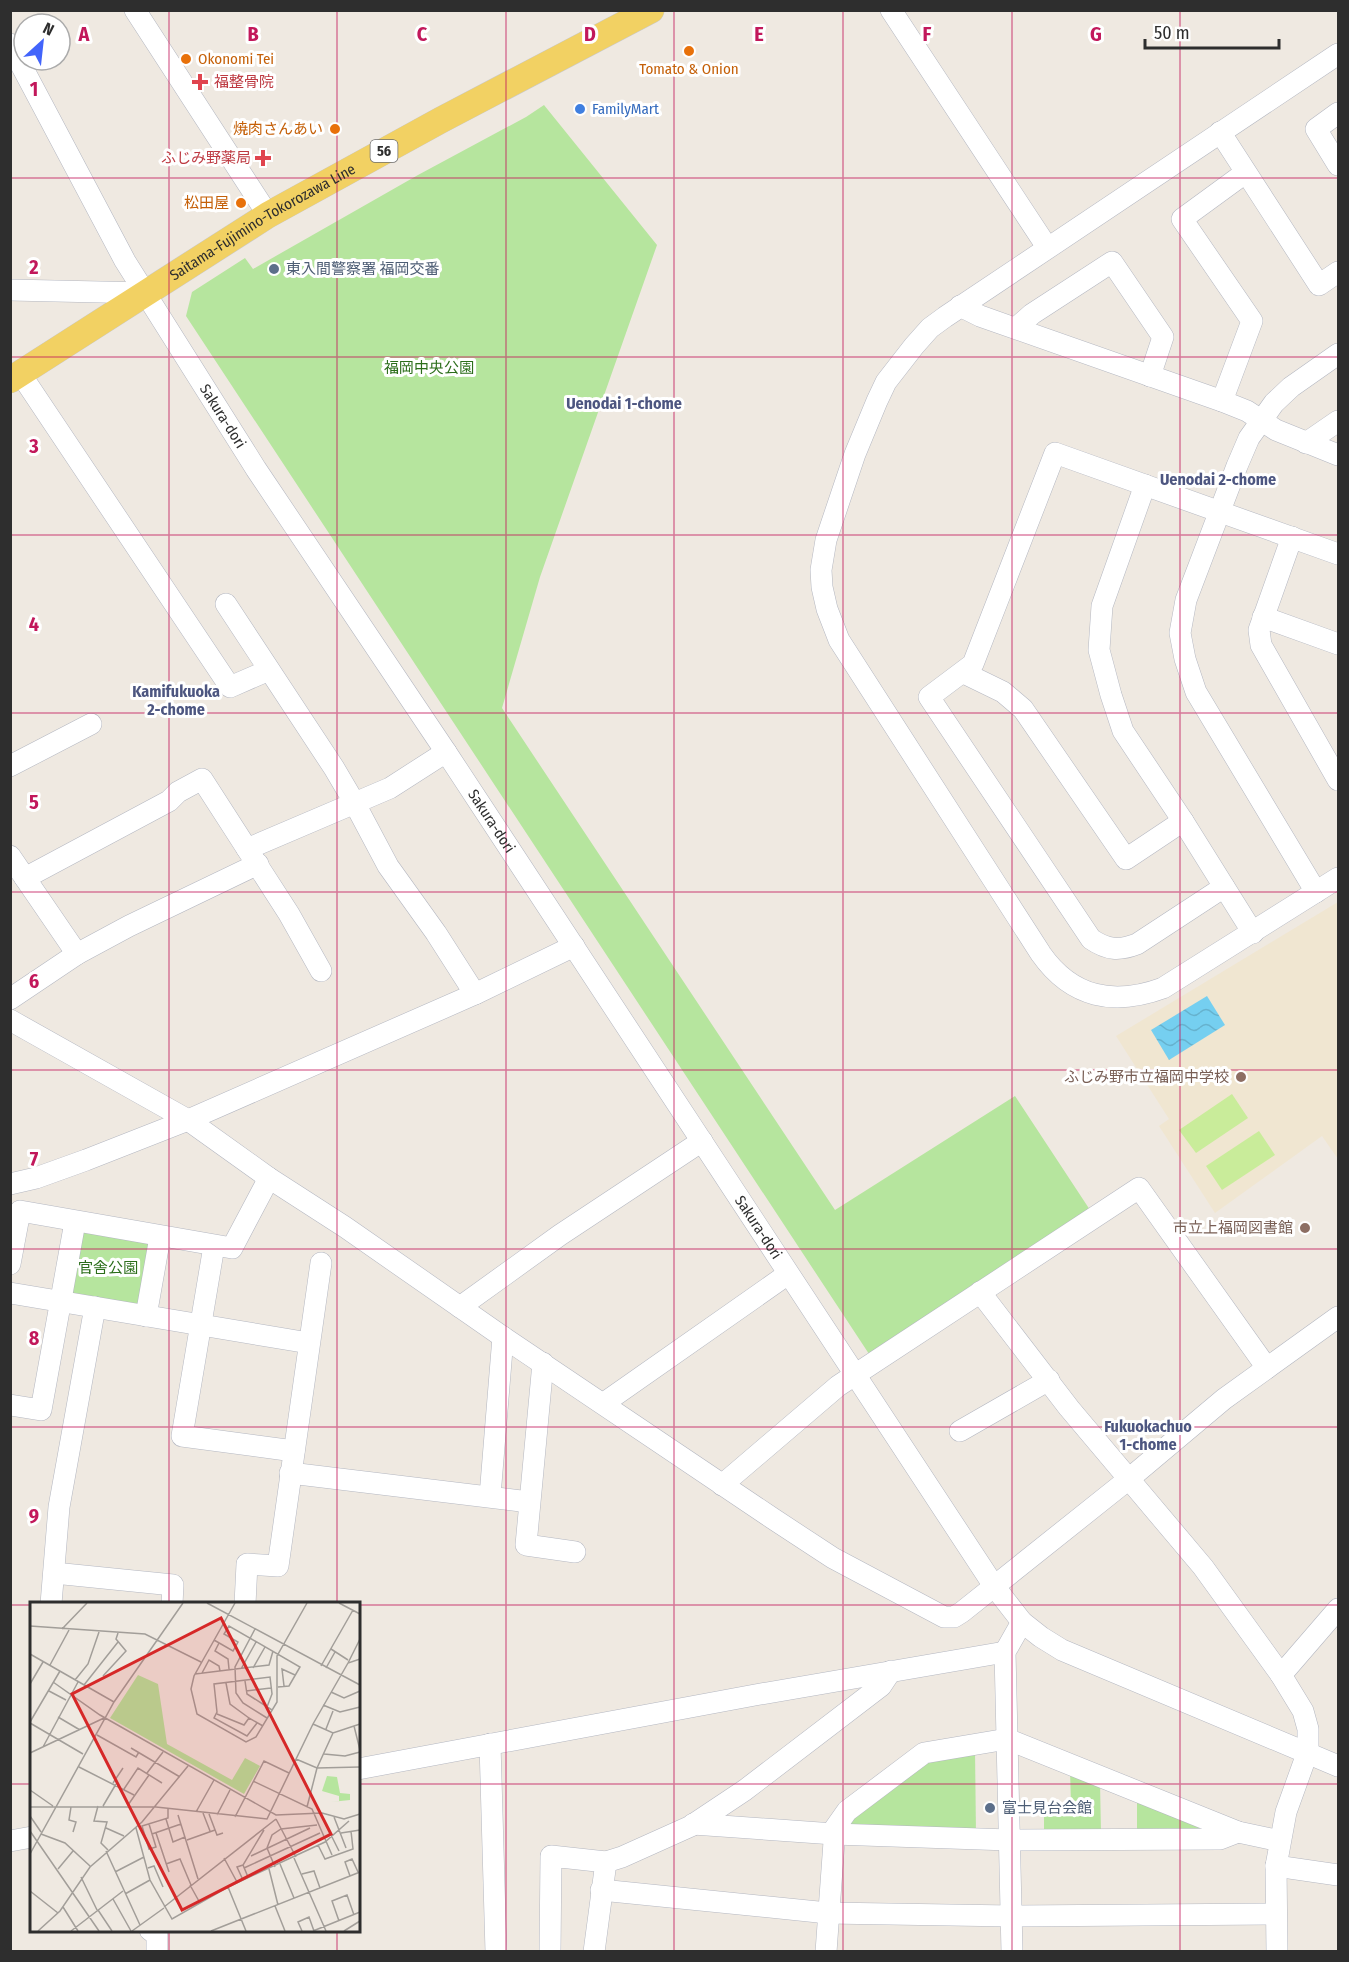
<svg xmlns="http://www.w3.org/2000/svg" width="1349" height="1962" viewBox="0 0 1349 1962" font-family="'Fira Sans Condensed','Noto Sans JP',sans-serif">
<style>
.education{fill:#f0e6d1}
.grass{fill:#b6e59e}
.pitch{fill:#c9ec9a}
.water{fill:url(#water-waves)}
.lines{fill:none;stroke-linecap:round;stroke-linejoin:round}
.minor-casing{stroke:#b4b7c1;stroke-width:22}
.major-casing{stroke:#c9c9c9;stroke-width:27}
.minor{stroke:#fff;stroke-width:21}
.major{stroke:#f2d163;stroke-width:26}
.grid{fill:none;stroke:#c2185b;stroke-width:1.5;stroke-opacity:0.55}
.food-dot{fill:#e8710a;stroke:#fff;stroke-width:2}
.health-dot{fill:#e0444e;stroke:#fff;stroke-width:2}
.shop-dot{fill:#3f7fe0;stroke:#fff;stroke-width:2}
.service-dot{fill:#5c6f8a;stroke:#fff;stroke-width:2}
.education-dot{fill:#8d6e63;stroke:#fff;stroke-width:2}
.labels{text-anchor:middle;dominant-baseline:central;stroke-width:6;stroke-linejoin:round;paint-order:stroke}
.shield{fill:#fff;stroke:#6d6d6d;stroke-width:1.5}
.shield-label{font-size:14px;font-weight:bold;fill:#2e2e2e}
.food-label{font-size:15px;fill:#c56008;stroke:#fff;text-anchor:end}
.health-label{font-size:15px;fill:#be3a42;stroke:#fff;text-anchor:start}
.shop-label{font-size:15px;fill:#366cbe;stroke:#fff;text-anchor:start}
.street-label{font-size:15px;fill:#2e2e2e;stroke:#fff}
.service-label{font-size:15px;fill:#4e5e75;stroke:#fff;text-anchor:start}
.park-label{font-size:15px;fill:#2c6e1b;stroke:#fff}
.education-label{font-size:15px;fill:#785e54;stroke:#fff;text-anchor:end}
.neighbourhood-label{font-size:16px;font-weight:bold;fill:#4d5680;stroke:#fff}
.inset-road{fill:none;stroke:#a29e99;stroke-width:1.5}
.view{fill:#d62828;fill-opacity:0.15;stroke:#d62828;stroke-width:3}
.inset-edge{fill:none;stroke:#2e2e2e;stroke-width:3}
.grid-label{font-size:20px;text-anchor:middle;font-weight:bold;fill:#c2185b;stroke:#fff;stroke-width:6;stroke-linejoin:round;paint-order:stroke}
</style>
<defs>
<pattern id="water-waves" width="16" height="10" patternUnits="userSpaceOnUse" patternTransform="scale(1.5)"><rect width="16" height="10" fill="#75cff0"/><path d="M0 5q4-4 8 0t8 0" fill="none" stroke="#66b2ce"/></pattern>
</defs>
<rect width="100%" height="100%" fill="#efe9e1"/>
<polygon class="education" points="1338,902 1338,1159 1322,1136 1215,1213 1159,1126 1169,1119 1116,1036"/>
<g class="grass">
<polygon points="544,105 657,245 540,577 502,708 835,1210 1015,1096 1090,1210 871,1357 186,316 192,292 245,258 253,269 418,175 526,117"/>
<polygon points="85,1230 153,1242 140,1307 74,1296 69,1290 79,1234"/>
<polygon points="975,1750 976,1835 850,1829 849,1817 925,1759"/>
<polygon points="1070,1769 1100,1782 1101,1833 1044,1834 1044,1804 1071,1804"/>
<polygon points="1137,1796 1215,1829 1137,1833"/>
</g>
<g class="pitch">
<polygon points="1232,1094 1248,1118 1196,1153 1179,1130"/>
<polygon points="1259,1131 1275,1155 1222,1190 1206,1166"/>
</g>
<polygon class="water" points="1207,996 1225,1025 1169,1060 1151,1030"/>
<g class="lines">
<g class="minor-casing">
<g id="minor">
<polyline points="135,10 268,215"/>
<polyline points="891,10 1047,247"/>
<path id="s1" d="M10,44L125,261L256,469L446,752L994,1586L1022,1622L1041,1637L1062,1650L1338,1766"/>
<path d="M1338,54L945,317L930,328L914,346L886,382L877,401L855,454L826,540L821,570L822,587L827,609L839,640L1041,954C1072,998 1114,1006 1163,988L1338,878"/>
<polyline points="1338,113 1316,129 1338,165"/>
<polyline points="1220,132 1319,285 1338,272"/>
<polyline points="10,290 146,293"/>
<polyline points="960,306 980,316 1222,401 1247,411 1276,430 1338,455"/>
<polyline points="1016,328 1032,314 1112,262 1163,337 1150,376"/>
<polyline points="20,373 230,687 269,670"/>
<polyline points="1222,401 1252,321 1182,219 1245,173"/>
<polyline points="1306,443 1338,421"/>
<polyline points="1145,485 1102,606 1099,650 1111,695 1123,731 1183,821"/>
<polyline points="1292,537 1259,630 1261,645 1338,780"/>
<polyline points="226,604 334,768 354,802 388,866 436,933 475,994"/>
<polyline points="1263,617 1338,644"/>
<polyline points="964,673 1003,692 1023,709 1126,859 1183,821 1253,933"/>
<polyline points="10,766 91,724"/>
<polyline points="247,849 390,788 446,752"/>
<polyline points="10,856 77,954"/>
<polyline points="25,878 169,801 178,792 202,779 289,914 321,971"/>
<path d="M1224,887L1137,944C1119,951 1107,950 1091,939L929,697L973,664L1055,453L1338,554"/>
<polyline points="1316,892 1196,692 1185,659 1180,633 1186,600 1237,466 1249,438 1274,403 1291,387 1338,354"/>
<polyline points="10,999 77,954 129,926 258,864"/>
<polyline points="10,1020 188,1120 269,1178 345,1227 503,1337 772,1518 833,1558 944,1617 954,1617 962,1612 1130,1478 1224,1399 1338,1317"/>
<polyline points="10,1184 36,1178 86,1160 188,1120 475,994 574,946"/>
<polyline points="214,1246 182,1436 294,1451"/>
<polyline points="10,1264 20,1211 232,1248 269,1178"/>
<polyline points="980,1292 1069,1408 1203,1567 1281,1675 1303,1711 1308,1729 1308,1751 1286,1812 1276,1866 1277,1952"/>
<polyline points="10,1293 309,1343"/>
<polyline points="460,1307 560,1235 702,1141"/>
<polyline points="146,1316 160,1237"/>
<polyline points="543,1363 526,1545 575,1552"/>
<polyline points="604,1403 788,1274"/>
<polyline points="10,1405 41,1410 75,1222"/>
<polyline points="960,1431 1049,1380"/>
<polyline points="290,1473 529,1502"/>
<polyline points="722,1485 838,1386 1139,1188 1267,1368"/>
<polyline points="490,1496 503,1337"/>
<polyline points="54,1573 173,1585 172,1604"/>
<polyline points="51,1604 59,1507 95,1307"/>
<polyline points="245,1604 247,1564 278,1566 321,1263"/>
<polyline points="1281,1675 1338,1609"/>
<polyline points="490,1744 496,1952"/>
<polyline points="358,1769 755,1695 1005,1652"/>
<polyline points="693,1824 834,1834 1009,1840 1220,1839 1238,1832"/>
<polyline points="10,1841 32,1837"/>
<polyline points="1276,1866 1338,1875"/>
<polyline points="601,1890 828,1913 1011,1916 1276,1914"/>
<polyline points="150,1930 157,1935 157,1952"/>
<polyline points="550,1952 551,1856 606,1862"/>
<polyline points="594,1952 606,1862 622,1857 691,1826 745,1790 881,1686 891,1671"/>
<polyline points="826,1952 835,1828 847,1811 924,1753 1007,1739 1238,1832 1280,1841"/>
<polyline points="1012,1952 1005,1652 1022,1622"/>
</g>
</g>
<g class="major-casing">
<g id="major">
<path id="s2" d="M10,380L268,215L441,120L651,10"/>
</g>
</g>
<use href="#minor" class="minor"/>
<use href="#major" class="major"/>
</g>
<path class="grid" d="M169,10V1604M337,10V1604M506,10V1952M674,10V1952M843,10V1952M1012,10V1952M1180,10V1952M10,178H1338M10,357H1338M10,535H1338M10,713H1338M10,892H1338M10,1070H1338M10,1249H1338M10,1427H1338M10,1605H32M358,1605H1338M10,1784H32M358,1784H1338M169,1930V1952M337,1930V1952"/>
<g class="food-dot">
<circle cx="689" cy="51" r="6"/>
<circle cx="186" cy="59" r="6"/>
<circle cx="335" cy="129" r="6"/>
<circle cx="241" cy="203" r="6"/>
</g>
<g class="health-dot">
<path d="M197 73h6v6h6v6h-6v6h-6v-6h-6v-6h6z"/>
<path d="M260 149h6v6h6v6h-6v6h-6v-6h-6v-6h6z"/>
</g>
<circle class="shop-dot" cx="580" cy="109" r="6"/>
<g class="service-dot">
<circle cx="274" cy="269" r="6"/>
<circle cx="990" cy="1808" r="6"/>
</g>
<g class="education-dot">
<circle cx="1241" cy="1077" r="6"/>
<circle cx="1305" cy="1228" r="6"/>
</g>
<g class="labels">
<rect class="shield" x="370.5" y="140" width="27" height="22" rx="4.5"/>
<g class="shield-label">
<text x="384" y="151">56</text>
</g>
<g class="food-label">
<text x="198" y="59" text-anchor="start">Okonomi Tei</text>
<text x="689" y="69" text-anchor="middle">Tomato &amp; Onion</text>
<text x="323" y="129">焼肉さんあい</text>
<text x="229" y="203">松田屋</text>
</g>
<g class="health-label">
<text x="214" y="82">福整骨院</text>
<text x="251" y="158" text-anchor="end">ふじみ野薬局</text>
</g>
<g class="shop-label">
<text x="592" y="109">FamilyMart</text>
</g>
<g class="street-label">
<text stroke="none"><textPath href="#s2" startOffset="298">Saitama-Fujimino-Tokorozawa Line</textPath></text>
<text stroke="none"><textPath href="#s1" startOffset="429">Sakura-dori</textPath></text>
<text stroke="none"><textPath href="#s1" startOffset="915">Sakura-dori</textPath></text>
<text stroke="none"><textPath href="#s1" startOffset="1401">Sakura-dori</textPath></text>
</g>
<g class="service-label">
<text x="286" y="269">東入間警察署 福岡交番</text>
<text x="1002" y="1808">富士見台会館</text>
</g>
<g class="park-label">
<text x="429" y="368">福岡中央公園</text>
<text x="108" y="1268">官舎公園</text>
</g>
<g class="education-label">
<text x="1229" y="1077">ふじみ野市立福岡中学校</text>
<text x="1293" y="1228">市立上福岡図書館</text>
</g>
<g class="neighbourhood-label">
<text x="624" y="403">Uenodai 1-chome</text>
<text x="1218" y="479">Uenodai 2-chome</text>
<text x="176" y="691">Kamifukuoka<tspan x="176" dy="18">2-chome</tspan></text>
<text x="1148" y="1426">Fukuokachuo<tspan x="1148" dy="18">1-chome</tspan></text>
</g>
</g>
<g transform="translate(30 1602)">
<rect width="330" height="330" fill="#efe9e1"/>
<path d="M108,73L128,82L137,142L202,178L215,156L230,164L214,192L80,116Z" fill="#b6e59e"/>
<path d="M297,174L307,175L310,191L320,192V198L301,200L309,199V194L292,189Z" fill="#b6e59e"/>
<path class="inset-road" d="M177,1L330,83M205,1L164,74L161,87L167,112L216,140L226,135L247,100V54L277,1M309,1L330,12M0,24L115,32L171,60M32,27L57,1M225,27L205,65L206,91L213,101L237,116M184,38L203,49L208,40L194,32L199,24L270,65L259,84L248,85M189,41L185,49L198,57L199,67M301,47L318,58M0,52L84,100M318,61L330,37M20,63L39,28M291,64L323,8M223,66L235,45M296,66L305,50M211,67L226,40M172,71L179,58L189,64L190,69M165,72L239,63L243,49M73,74L96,49L86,37L88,31M45,78L58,62L69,30M215,79L217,92L242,108M23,80L70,113L246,213L292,211L314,217L330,212M196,81L200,102L219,116M0,82L13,60M54,83L88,40M254,84L252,67L265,73M19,89L36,98M216,89L241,86M301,90L314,96L330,89M293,103L310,110L330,105M187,112L214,123L219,116L233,124M28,115L50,128M0,120L30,69M0,121L53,152M227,121L217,134L184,116L187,110L184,82L240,75L242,92L237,105M283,122L303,131L330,122M324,124L330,148M296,127L303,109M67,133L106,155L109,150M13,145L48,80M101,146L150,175M0,151L74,116M294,152L315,154L330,150M266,157L287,166L330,165M49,165L104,193M117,171L133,150M223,179L282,207L302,253M83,181L93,166M94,187L108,166L132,181M0,188L23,204M98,203L119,173M68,204L64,219L77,220L71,241L78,248M73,204L86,182M0,205H126L237,217L283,122L318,61L330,57M41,205L39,218L46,220L43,230M277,205L287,166L303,131M166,210L184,178M173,211L180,229M179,212L187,233L193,231M148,213L168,277M187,213L200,188M0,214L11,230M205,215L234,159L259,171M304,215L316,246M136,217L143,240L155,235M246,217L266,255M119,222L126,245L119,247L112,224L138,216V206M296,223L309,249M76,226L94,234M106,226L120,278L142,317L198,285L295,240L319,219M0,229L69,329M126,231L139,270M311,231L330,228M11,232L35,241L60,264M122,232L151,222M157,238L185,228M288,243L295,257L323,247L321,229M76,249L110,323M0,252L84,100L153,1M221,254L280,226M194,256L207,280M264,256L296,329M136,262L150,257L161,283M250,262L264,296M245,265L237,246L242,233L251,227L287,223M118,266L124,264L133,285M214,266L290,231M28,267L43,249M239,267L248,303M85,270L114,255M272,272L284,269L290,286M320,274L315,260L322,257L328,270M51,275L67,308M218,275L213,263L234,228M213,278L207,265L213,263M160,283L170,301M198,285L216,329M0,289L28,311M95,292L120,278M83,297L101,329M245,304L255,329M33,305L48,329M134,305L246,217M68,308L82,329M309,319L302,299L317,293L324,313M8,329L30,309L60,265L112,220L158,164M41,329L93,289M102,329L134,306M181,329L330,270M272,329L268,320L279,315L284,329M283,329L330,310M314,329L330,319"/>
<path class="view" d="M191,16L301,232L152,308L42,92Z"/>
<rect width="330" height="330" class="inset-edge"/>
</g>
<g class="grid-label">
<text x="84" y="41">A</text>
<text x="253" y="41">B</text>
<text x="422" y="41">C</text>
<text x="590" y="41">D</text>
<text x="759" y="41">E</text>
<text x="927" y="41">F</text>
<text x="1096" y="41">G</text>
<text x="34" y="96">1</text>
<text x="34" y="274">2</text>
<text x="34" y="453">3</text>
<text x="34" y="631">4</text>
<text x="34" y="809">5</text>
<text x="34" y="988">6</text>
<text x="34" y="1166">7</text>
<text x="34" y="1345">8</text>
<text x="34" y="1523">9</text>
</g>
<rect width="1349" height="1962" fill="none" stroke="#2e2e2e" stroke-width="24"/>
<g transform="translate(42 42) rotate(27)"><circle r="28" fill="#ffffff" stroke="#ababab" stroke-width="1.5"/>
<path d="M0-4.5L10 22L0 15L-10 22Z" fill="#4264fb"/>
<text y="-9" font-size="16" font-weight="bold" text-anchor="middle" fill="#2e2e2e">N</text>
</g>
<path d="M1145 39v9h134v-9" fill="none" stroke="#2e2e2e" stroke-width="3"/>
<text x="1154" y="39" font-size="18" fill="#2e2e2e" stroke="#ffffff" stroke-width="4.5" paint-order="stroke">50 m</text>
</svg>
